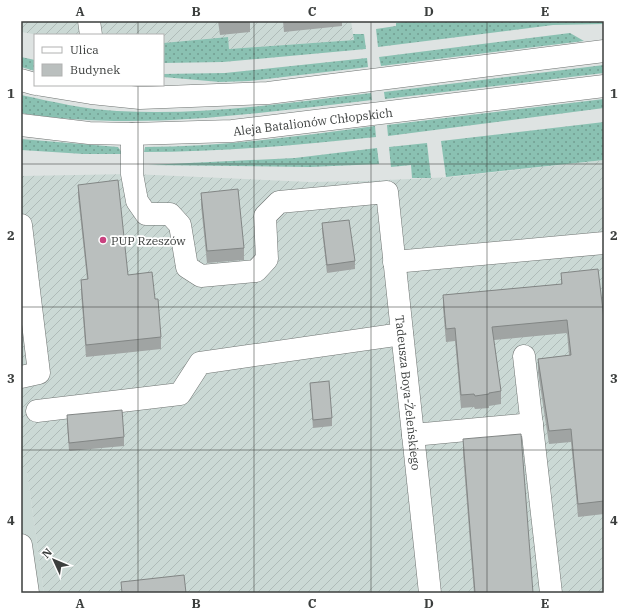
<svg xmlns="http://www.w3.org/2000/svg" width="625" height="614" viewBox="0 0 625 614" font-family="'IBM Plex Serif',serif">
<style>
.built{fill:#cbd9d5}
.industrial{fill:url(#industrial-furrows)}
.grass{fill:url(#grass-dots)}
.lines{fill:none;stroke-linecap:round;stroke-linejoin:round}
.minor-casing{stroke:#6f7472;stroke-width:23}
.major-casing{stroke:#6f7472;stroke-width:23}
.minor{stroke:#fff;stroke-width:22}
.major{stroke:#fff;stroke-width:22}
.wall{fill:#a0a4a3}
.building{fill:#babfbe;stroke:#828685}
.grid{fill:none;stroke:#3b3e3d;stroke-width:1;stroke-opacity:0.55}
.poi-dot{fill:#c94280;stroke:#fff;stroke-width:1.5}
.labels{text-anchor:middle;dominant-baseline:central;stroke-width:3.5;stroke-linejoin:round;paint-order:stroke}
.street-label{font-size:12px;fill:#3b3e3d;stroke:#fff}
.poi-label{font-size:12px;fill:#3b3e3d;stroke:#fff;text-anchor:start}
.neatline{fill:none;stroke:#3b3e3d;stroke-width:1.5}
.grid-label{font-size:13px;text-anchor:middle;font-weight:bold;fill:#3b3e3d}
</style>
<defs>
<pattern id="industrial-furrows" width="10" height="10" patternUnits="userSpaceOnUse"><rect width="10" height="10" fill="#cbd9d5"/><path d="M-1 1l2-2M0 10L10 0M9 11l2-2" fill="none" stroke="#afbbb8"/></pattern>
<pattern id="grass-dots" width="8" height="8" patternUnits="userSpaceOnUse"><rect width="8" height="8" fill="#8ac1b2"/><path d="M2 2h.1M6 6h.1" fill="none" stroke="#729e92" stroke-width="1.8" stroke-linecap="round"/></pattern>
</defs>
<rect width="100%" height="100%" fill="#dee3e2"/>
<polygon class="built" points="21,471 27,471 44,593 21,593"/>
<g class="industrial">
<polygon points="21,21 351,21 354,40 229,49 227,37 163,43 163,35 39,35 21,32"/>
<polygon points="604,160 604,593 44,593 27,471 21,471 21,176 132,174 310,182 366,181 452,177"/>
</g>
<g class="grass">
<polygon points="408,21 604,21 604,24 553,25 378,47 376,29 396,26 396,23"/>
<polygon points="570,33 584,41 381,66 379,57"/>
<polygon points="353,34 364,34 366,49 223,62 163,63 163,43 228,37 229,49 354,40"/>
<polygon points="21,57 35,60 35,71 21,67"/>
<polygon points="367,58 368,67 249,81 220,82 163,77 163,74 225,73"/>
<polygon points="604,65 604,73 385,99 384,92"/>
<path d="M371,93L372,100C256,113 138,132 21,113V95C53,102 84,109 117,111C202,116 287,103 371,93Z"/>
<polygon points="604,99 604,108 388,136 387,125"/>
<polygon points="604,122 604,160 446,177 441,141"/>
<path d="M375,126L376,137C299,145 221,152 144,152L145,147C222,147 299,136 375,126Z"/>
<polygon points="21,139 118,147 123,154 84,154 21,150"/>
<polygon points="427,143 431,178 412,178 411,165 391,167 389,147"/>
<polygon points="377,148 379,164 310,167 148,165 295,158"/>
</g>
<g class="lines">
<g class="minor-casing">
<g id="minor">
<polyline points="89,21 91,35"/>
<path id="s1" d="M132,134V174L137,201L146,214H170L180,225L187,267L201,276L256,271L267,259L265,216L279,202L387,192L430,593"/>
<polyline points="21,225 39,373 21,377"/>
<polyline points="394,262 604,243"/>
<polyline points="524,356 551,593"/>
<polyline points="37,411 180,394 200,363 402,334"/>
<polyline points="413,435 532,424"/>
<polyline points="21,545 28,593"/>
</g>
</g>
<g class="major-casing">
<g id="major">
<polyline points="21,80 35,84"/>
<polyline points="42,85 91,93 140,98 268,93 604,51"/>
<path id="s2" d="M21,125L89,133L132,134L232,131L604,86"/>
</g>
</g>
<use href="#minor" class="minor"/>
<use href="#major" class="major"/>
</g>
<g class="wall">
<polygon points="218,21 250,21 250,32 220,35"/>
<polygon points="283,21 342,21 342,26 284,32"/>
<polygon points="78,185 128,275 155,299 161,337 161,349 86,357 81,292 81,280 87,279 78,196"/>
<polygon points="201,193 244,248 244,260 207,263 201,205"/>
<polygon points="322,223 355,261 355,269 327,273 322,231"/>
<polygon points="561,273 604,319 604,514 578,517 571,442 549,444 538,372 538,359 569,355 567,333 494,340 501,391 501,404 489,406 489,408 475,409 474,407 461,408 455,341 446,342 443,308 443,295 561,284"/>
<polygon points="310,383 332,418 332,426 313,428 310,391"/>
<polygon points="67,415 124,437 124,446 69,451 67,423"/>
<polygon points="463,439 533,593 474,593 463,454"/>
</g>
<g class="building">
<polygon points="118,180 128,275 152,272 155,299 158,299 161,337 86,345 81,280 88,279 78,185"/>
<polygon points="238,189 244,248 207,251 201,193"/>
<polygon points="349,220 355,261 327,265 322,223"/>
<polygon points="598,269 604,319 604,501 578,504 571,429 549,431 538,359 571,355 567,320 492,327 501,391 489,393 489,394 475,396 474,394 461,395 455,328 446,329 443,295 562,284 561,273"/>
<polygon points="329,381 332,418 313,420 310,383"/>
<polygon points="122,410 124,437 69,443 67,415"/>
<polygon points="521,434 533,593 475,593 463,439"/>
<polygon points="184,575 186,593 122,593 121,582"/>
</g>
<path class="grid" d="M138,21V35M254,21V593M371,21V593M487,21V593M138,85V593M21,164H604M21,307H604M21,450H604"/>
<circle class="poi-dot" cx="103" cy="240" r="4"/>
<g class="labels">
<g class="street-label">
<text stroke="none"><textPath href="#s2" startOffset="293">Aleja Batalionów Chłopskich</textPath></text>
<text stroke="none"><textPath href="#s1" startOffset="626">Tadeusza Boya-Żeleńskiego</textPath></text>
</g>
<g class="poi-label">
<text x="111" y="240">PUP Rzeszów</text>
</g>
</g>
<rect width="625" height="614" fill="none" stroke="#ffffff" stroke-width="44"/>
<rect x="34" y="34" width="130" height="52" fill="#ffffff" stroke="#b1b2b1"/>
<rect x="42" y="47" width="20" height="6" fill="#ffffff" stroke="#b1b2b1"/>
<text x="70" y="54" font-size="12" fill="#3b3e3d">Ulica</text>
<rect x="42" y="64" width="20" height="12" fill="#babfbe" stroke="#b1b2b1"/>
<text x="70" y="74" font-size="12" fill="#3b3e3d">Budynek</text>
<g transform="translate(54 560) rotate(314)" stroke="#ffffff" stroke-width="3" paint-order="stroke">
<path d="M0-3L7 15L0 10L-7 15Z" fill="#3b3e3d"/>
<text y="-6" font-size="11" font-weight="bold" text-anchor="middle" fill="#3b3e3d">N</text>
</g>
<rect x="22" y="22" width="581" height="570" class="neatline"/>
<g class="grid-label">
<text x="80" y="16">A</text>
<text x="196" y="16">B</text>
<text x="312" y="16">C</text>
<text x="429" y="16">D</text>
<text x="545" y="16">E</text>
<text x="11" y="98">1</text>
<text x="614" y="98">1</text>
<text x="11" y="240">2</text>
<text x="614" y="240">2</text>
<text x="11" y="383">3</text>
<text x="614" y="383">3</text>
<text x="11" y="525">4</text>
<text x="614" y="525">4</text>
<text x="80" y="608">A</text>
<text x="196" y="608">B</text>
<text x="312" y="608">C</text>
<text x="429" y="608">D</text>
<text x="545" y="608">E</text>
</g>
</svg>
